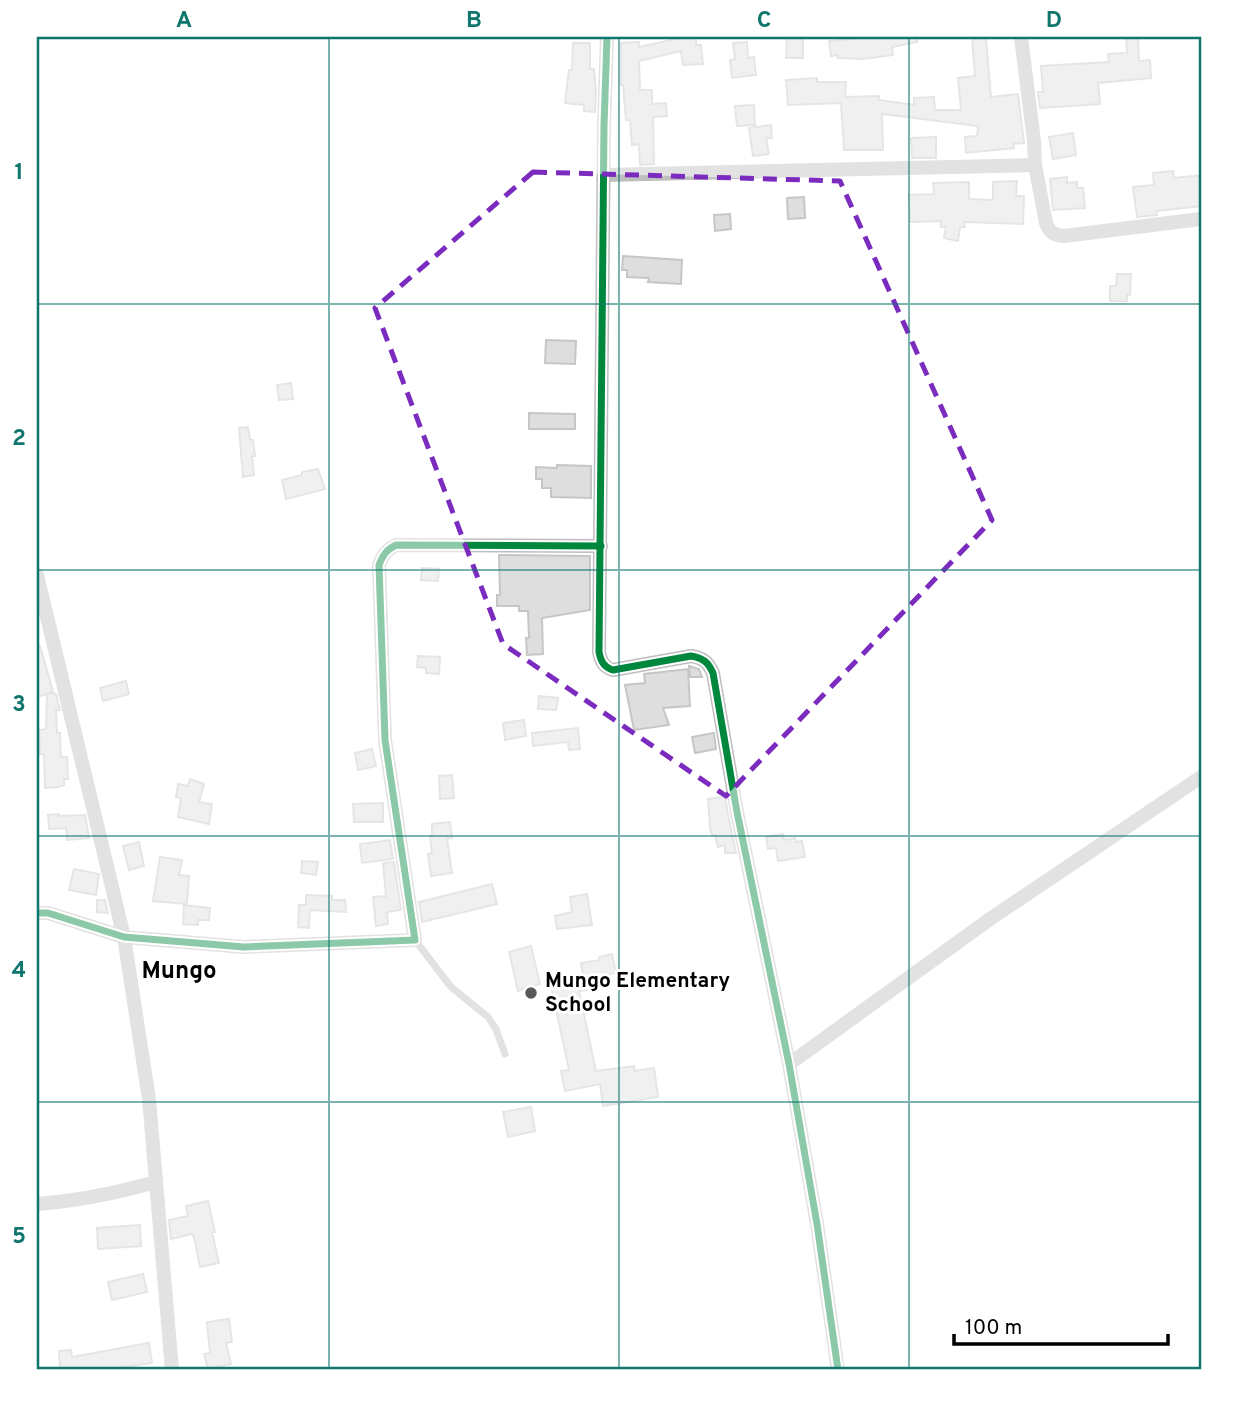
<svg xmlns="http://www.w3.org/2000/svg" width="1238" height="1407" viewBox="0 0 1238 1407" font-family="Overpass,sans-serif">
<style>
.building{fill:#dedede;stroke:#c6c6c6;stroke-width:2}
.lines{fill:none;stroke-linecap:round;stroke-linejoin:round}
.lane{stroke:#bebebe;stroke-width:7}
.street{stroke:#bebebe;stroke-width:14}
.cycleway-casing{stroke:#fff;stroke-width:11}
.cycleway{stroke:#00873e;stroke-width:7}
.marked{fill:none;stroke:#7b2cbf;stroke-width:5;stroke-dasharray:14 9;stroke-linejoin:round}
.grid{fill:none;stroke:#0f766e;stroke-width:2;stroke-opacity:0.55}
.poi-dot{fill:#595959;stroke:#fff;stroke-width:2.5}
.labels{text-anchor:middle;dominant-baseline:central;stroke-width:6;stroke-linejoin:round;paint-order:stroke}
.poi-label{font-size:21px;font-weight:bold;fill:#000;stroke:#fff;text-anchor:start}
.quarter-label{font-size:24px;font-weight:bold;fill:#000;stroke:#fff}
.neatline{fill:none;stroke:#0f766e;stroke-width:2.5}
.grid-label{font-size:23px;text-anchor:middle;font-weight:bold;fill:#0f766e}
</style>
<rect width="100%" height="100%" fill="#fff"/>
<g class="building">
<polygon points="676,37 696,37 696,45 701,45 703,64 683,65 681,51 639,61 640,90 652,90 652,104 666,103 667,116 653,117 654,164 640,165 639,144 632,145 630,120 626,120 623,85 621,85 621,43 639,42 639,47 676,39"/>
<polygon points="787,37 803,37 803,58 786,58"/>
<polygon points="872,37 917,37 917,42 892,47 893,55 863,59 838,58 837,55 831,56 829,41"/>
<polygon points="972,37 986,37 991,97 1018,94 1024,143 1013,144 1014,148 966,153 965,137 977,136 978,126 882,114 883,150 844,150 841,103 788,105 786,80 817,78 817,82 846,82 845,97 879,96 879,100 914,105 914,98 934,97 935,110 961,110 958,78 975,76"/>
<polygon points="1126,37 1138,37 1139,61 1150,60 1151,78 1098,83 1100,104 1040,108 1038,92 1043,92 1041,66 1109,62 1108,54 1127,53"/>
<polygon points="747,42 748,58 754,57 756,75 732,78 730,60 735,59 733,43"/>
<polygon points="573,43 590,43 590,69 594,69 596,91 595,112 584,111 584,105 565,103 569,70 572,70"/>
<polygon points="754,105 755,125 737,126 735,106"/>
<polygon points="771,125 772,138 766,138 769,154 753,156 749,128"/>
<polygon points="1073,133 1076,155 1053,159 1049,137"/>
<polygon points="936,137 936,158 912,158 911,138"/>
<polygon points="1173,171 1174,178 1201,175 1201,206 1156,211 1157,215 1137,217 1133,187 1154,185 1153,173"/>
<polygon points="1067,177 1067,183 1077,182 1077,188 1083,188 1085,208 1053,210 1050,179"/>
<polygon points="1017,181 1016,196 1024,196 1023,224 964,222 965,227 960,227 958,241 944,238 946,227 941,227 941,221 910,222 909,195 934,194 933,183 969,182 969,199 993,200 993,182"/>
<polygon points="804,197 805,218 788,219 787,198"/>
<polygon points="730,214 731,229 715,231 714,215"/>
<polygon points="623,256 682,260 681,284 648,282 649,278 627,277 627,270 622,270"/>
<polygon points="1117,274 1131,274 1130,295 1127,295 1127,301 1110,301 1110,286 1116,286"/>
<polygon points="546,340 576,341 575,364 545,363"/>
<polygon points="291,383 293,399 279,400 277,385"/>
<polygon points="529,413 575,414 575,429 529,429"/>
<polygon points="248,427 250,440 253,440 255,456 252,456 254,475 243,477 239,428"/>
<polygon points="557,465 591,466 591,498 551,497 551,488 542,488 542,479 536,479 536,467 557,468"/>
<polygon points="318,469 325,489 286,499 282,480 302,475 302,472"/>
<polygon points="499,555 590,556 590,610 542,618 543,654 527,655 526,638 529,638 528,611 519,611 519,606 497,606 497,595 500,595"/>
<polygon points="422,568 439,569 438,581 421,580"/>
<polygon points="37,646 40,646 53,692 48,693 56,694 60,710 56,710 57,733 60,733 61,757 67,757 68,779 64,779 64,785 59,787 45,788 44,754 40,754 39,730 46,729 47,694 37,697"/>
<polygon points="418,656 440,657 439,674 426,673 426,668 417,667"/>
<polygon points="689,666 699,669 702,677 690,677"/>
<polygon points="688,669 690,706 663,708 669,725 634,730 625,685 645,683 644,674"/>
<polygon points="126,681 129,694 103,701 100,688"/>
<polygon points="539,696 558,698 556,710 538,709"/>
<polygon points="524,720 526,736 505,740 503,723"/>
<polygon points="578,728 580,749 569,750 568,742 533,746 532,733"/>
<polygon points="714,733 716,749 695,753 692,737"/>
<polygon points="372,749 376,766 358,770 355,753"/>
<polygon points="452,775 454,798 440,799 439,776"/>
<polygon points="190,779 204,784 199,802 212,804 209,824 178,817 181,798 176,797 178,784 188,786"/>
<polygon points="725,797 728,814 736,853 725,853 725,845 718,847 715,835 712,835 710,828 708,799"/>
<polygon points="383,803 383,822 354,822 353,804"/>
<polygon points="59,814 59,816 85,815 89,838 67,840 66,828 49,829 48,815"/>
<polygon points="450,822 452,838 447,839 452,873 431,876 428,854 432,853 430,836 432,836 432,824"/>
<polygon points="783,834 784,840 795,838 796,842 802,841 805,857 778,861 776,848 768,849 766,837"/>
<polygon points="390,840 393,859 362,863 360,844"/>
<polygon points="139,842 144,866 129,870 123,846"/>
<polygon points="160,857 182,860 179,875 189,876 187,904 153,901"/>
<polygon points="302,861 318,862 316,875 301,873"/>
<polygon points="394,862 401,910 387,912 388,924 376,926 373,897 386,896 383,863"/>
<polygon points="74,869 99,874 96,895 69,890"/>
<polygon points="492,884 497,904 422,922 419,902"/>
<polygon points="587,894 592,925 557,929 555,916 572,912 570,897"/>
<polygon points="306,895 332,896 332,900 345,900 346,912 310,910 309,928 298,927 299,905 306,905"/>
<polygon points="97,900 105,900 108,913 97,912"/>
<polygon points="184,905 210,908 209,920 198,920 198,925 183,924"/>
<polygon points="531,946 540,984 518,991 509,952"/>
<polygon points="612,954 616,973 599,976 601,988 579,991 596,1071 634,1066 635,1071 654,1068 658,1097 603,1106 600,1084 565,1091 561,1071 569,1070 550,981 583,974 581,963 600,960 599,957"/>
<polygon points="531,1107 535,1131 508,1137 503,1112"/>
<polygon points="208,1201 215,1232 212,1232 219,1263 200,1267 194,1237 192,1234 171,1239 169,1220 188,1216 186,1206"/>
<polygon points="140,1225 141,1246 98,1249 97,1228"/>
<polygon points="143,1274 147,1292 112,1300 108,1282"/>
<polygon points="229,1319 232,1342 226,1343 231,1364 208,1369 204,1354 210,1353 207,1322"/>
<polygon points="149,1343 152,1363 101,1370 60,1370 59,1351 71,1350 72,1357"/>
</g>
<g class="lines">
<polyline class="lane" points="415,940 451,987 488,1017 496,1029 505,1054"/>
<g class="street">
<path d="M607,37L604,125L599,652C601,662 604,667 613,670L691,656C703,658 708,662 713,673L737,812L789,1064L817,1224L838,1370"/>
<path d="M1035,165L1046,223C1050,233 1054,235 1064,236L1201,219"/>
<polyline points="605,175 1035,165 1034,141 1021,37"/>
<polyline points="37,575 124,937 149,1099 172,1370"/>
<path d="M37,913H48L124,937L244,947L415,940L385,740L379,565C383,555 386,550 396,545L601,546"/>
<polyline points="789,1064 990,919 1201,777"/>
<path d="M37,1204C78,1201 116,1193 156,1182"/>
</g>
<g class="cycleway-casing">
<g id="cycleway">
<path d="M607,37L604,125L599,652C601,662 604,667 613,670L691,656C703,658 708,662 713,673L737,812L789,1064L817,1224L838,1370"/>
<path d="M37,913H48L124,937L244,947L415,940L385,740L379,565C383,555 386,550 396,545L601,546"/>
</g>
</g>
<use href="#cycleway" class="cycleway"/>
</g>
<path d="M0 0H1238V1407H0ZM533,172L840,181L992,520L726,796L503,644L375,308Z" fill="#fff" fill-opacity=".55" fill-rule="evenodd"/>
<path class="marked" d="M533,172L840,181L992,520L726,796L503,644L375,308Z"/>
<path class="grid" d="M329,37V1370M619,37V1370M909,37V1370M37,304H1201M37,570H1201M37,836H1201M37,1102H1201"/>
<circle class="poi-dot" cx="531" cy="993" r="7"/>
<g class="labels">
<g class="poi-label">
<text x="545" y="981">Mungo Elementary<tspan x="545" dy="24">School</tspan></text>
</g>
<g class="quarter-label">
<text x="179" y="972">Mungo</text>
</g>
</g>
<rect width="1238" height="1407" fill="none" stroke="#ffffff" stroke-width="77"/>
<path d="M954 1334v10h214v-10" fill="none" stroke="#000000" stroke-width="3.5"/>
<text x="965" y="1334" font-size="21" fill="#000000" stroke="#ffffff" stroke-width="5" paint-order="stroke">100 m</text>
<rect x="38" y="38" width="1162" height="1330" class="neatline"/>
<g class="grid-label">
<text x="184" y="27">A</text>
<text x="474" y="27">B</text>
<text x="764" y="27">C</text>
<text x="1054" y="27">D</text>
<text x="19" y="179">1</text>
<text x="19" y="445">2</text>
<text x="19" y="711">3</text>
<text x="19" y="977">4</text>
<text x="19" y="1243">5</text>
</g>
</svg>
